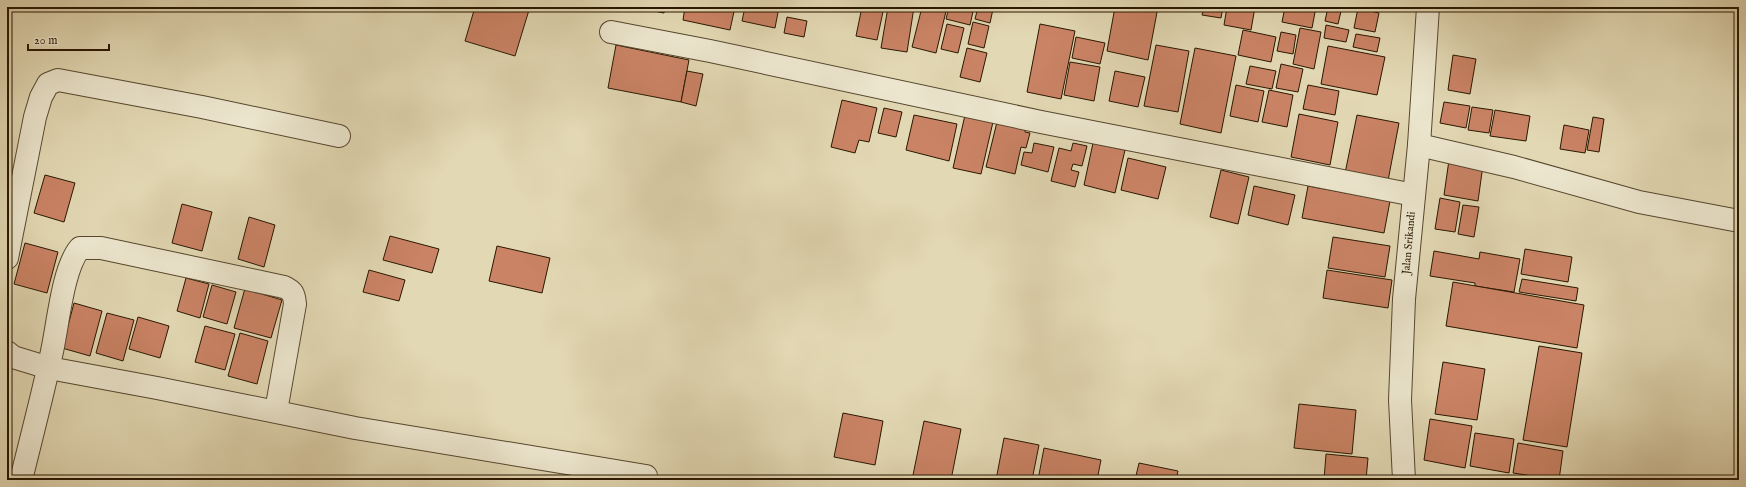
<svg xmlns="http://www.w3.org/2000/svg" width="1746" height="487" viewBox="0 0 1746 487" font-family="'IM FELL English',serif">
<style>
.building{fill:#ca8365;stroke:#291701}
.lines{fill:none;stroke-linecap:round;stroke-linejoin:round}
.minor-casing{stroke:#57472e;stroke-width:24}
.minor{stroke:#ece6ce;stroke-width:22}
.labels{text-anchor:middle;dominant-baseline:central;stroke-width:3;stroke-linejoin:round;paint-order:stroke}
.street-label{font-size:11px;fill:#291701;stroke:#ece6ce}
</style>
<rect width="100%" height="100%" fill="#e2d8b3"/>
<filter id="stains"><feTurbulence type="fractalNoise" baseFrequency=".005" numOctaves="4"/><feColorMatrix values="0 0 0 0 .2 0 0 0 0 .09 0 0 0 0 .02 0 0 0 .5 -.17"/></filter>
<radialGradient id="worn" r=".72"><stop offset=".6" stop-color="#630" stop-opacity="0"/><stop offset="1" stop-color="#630" stop-opacity=".3"/></radialGradient>
<g class="building">
<polygon points="475,7 518,7 529,10 515,56 465,41"/>
<polygon points="634,7 665,7 664,13"/>
<polygon points="685,7 735,7 730,30 683,20"/>
<polygon points="745,7 779,7 775,28 742,21"/>
<polygon points="862,7 884,7 877,40 856,36"/>
<polygon points="888,7 914,7 907,52 881,48"/>
<polygon points="922,7 947,7 936,53 912,47"/>
<polygon points="949,7 974,7 970,25 946,19"/>
<polygon points="978,7 993,9 990,23 975,19"/>
<polygon points="1115,7 1158,7 1148,60 1107,51"/>
<polygon points="1204,7 1223,7 1221,18 1202,15"/>
<polygon points="1227,7 1255,7 1251,30 1224,25"/>
<polygon points="1285,7 1316,7 1312,28 1282,22"/>
<polygon points="1328,7 1342,7 1338,24 1325,21"/>
<polygon points="1358,8 1379,13 1375,32 1354,28"/>
<polygon points="787,17 807,21 804,37 784,33"/>
<polygon points="973,22 989,26 984,48 968,44"/>
<polygon points="947,24 964,28 958,53 941,49"/>
<polygon points="1040,24 1075,31 1061,99 1027,92"/>
<polygon points="1326,25 1349,30 1346,42 1324,38"/>
<polygon points="1300,28 1321,32 1314,69 1293,64"/>
<polygon points="1243,30 1276,37 1271,62 1238,55"/>
<polygon points="1281,32 1296,35 1293,54 1277,51"/>
<polygon points="1356,34 1380,38 1377,52 1353,47"/>
<polygon points="1076,37 1105,43 1100,64 1072,58"/>
<polygon points="616,45 689,60 681,102 608,88"/>
<polygon points="1156,45 1189,51 1178,112 1144,106"/>
<polygon points="1328,46 1385,57 1377,95 1321,84"/>
<polygon points="967,48 987,53 980,82 960,77"/>
<polygon points="1195,48 1236,56 1221,133 1180,124"/>
<polygon points="1453,55 1476,59 1470,94 1448,90"/>
<polygon points="1070,62 1100,67 1094,101 1064,95"/>
<polygon points="1281,64 1303,69 1298,92 1276,88"/>
<polygon points="1250,66 1276,71 1272,89 1246,84"/>
<polygon points="687,71 703,74 696,106 681,102"/>
<polygon points="1115,71 1145,77 1138,107 1109,101"/>
<polygon points="1236,85 1264,91 1258,122 1230,116"/>
<polygon points="1308,85 1339,91 1335,115 1303,109"/>
<polygon points="1269,90 1293,95 1287,127 1262,122"/>
<polygon points="842,100 877,108 869,142 859,140 855,153 831,147"/>
<polygon points="1444,102 1470,106 1466,128 1440,123"/>
<polygon points="1472,107 1493,110 1489,133 1468,130"/>
<polygon points="884,108 902,112 896,137 878,133"/>
<polygon points="1495,110 1530,116 1526,141 1490,136"/>
<polygon points="1299,114 1338,122 1330,165 1291,157"/>
<polygon points="914,115 957,124 949,161 906,150"/>
<polygon points="965,115 993,122 981,174 953,168"/>
<polygon points="1357,115 1399,123 1387,186 1344,178"/>
<polygon points="1593,117 1604,119 1599,152 1587,150"/>
<polygon points="997,122 1025,129 1025,132 1030,133 1026,148 1021,147 1015,174 986,167"/>
<polygon points="1564,125 1589,130 1585,153 1560,149"/>
<polygon points="1034,143 1054,147 1048,172 1021,165 1024,152 1032,153"/>
<polygon points="1073,143 1087,146 1082,166 1073,164 1071,170 1079,172 1075,187 1051,181 1059,148 1071,151"/>
<polygon points="1093,143 1125,150 1115,193 1084,185"/>
<polygon points="1128,158 1166,167 1158,199 1121,190"/>
<polygon points="1449,160 1483,165 1478,201 1444,195"/>
<polygon points="1221,170 1249,177 1238,224 1210,217"/>
<polygon points="45,175 75,183 64,222 34,213"/>
<polygon points="1254,186 1295,195 1288,225 1248,215"/>
<polygon points="1308,186 1390,201 1384,233 1302,218"/>
<polygon points="1440,198 1460,202 1455,232 1435,229"/>
<polygon points="182,204 212,212 202,251 172,243"/>
<polygon points="1463,205 1479,207 1474,237 1458,234"/>
<polygon points="249,217 275,225 264,267 238,259"/>
<polygon points="390,236 439,249 432,273 383,260"/>
<polygon points="1333,237 1390,246 1385,277 1328,268"/>
<polygon points="25,243 58,252 47,293 14,284"/>
<polygon points="497,246 550,258 542,293 489,281"/>
<polygon points="1525,249 1572,257 1568,282 1521,274"/>
<polygon points="1434,251 1479,259 1480,252 1520,259 1514,292 1475,286 1475,283 1430,276"/>
<polygon points="369,270 405,280 399,301 363,292"/>
<polygon points="1327,270 1392,280 1388,308 1323,298"/>
<polygon points="186,278 209,284 200,318 177,311"/>
<polygon points="1522,279 1578,288 1576,301 1519,292"/>
<polygon points="247,281 264,286 262,294 282,300 271,338 234,328"/>
<polygon points="1453,282 1584,305 1577,348 1446,326"/>
<polygon points="212,285 236,292 227,324 203,317"/>
<polygon points="74,303 102,311 90,356 62,348"/>
<polygon points="107,313 134,320 123,361 96,353"/>
<polygon points="138,317 169,326 160,358 129,349"/>
<polygon points="205,326 235,334 225,370 195,362"/>
<polygon points="240,333 268,341 257,384 228,376"/>
<polygon points="1539,346 1582,353 1567,447 1523,440"/>
<polygon points="1443,362 1485,369 1477,420 1435,414"/>
<polygon points="1299,404 1356,410 1352,454 1294,448"/>
<polygon points="843,413 883,421 875,465 834,457"/>
<polygon points="1430,419 1472,426 1465,468 1424,460"/>
<polygon points="924,421 961,429 951,480 912,480"/>
<polygon points="1475,433 1514,439 1509,473 1470,466"/>
<polygon points="1004,438 1039,445 1032,480 996,480"/>
<polygon points="1518,443 1563,451 1559,480 1513,473"/>
<polygon points="1044,448 1101,460 1097,480 1071,480 1060,478 1059,480 1038,480"/>
<polygon points="1326,454 1368,458 1366,480 1324,480"/>
<polygon points="1139,463 1178,471 1176,480 1135,480"/>
</g>
<g class="lines">
<g class="minor-casing">
<g id="minor">
<polyline points="611,32 710,51 1041,122 1414,195"/>
<polyline points="1419,145 1514,167 1639,202 1739,221"/>
<polyline points="7,258 35,117 41,97 48,84 58,80 202,107 339,136"/>
<polyline points="7,352 13,357 49,368 157,388 355,428 646,476"/>
<path d="M21,480C31,439 42,397 51,356C58,327 62,269 80,248H101L284,287C293,291 294,294 295,304L276,411"/>
<polyline points="1404,480 1400,400 1404,299 1419,145 1428,7"/>
</g>
</g>
<use href="#minor" class="minor"/>
</g>
<g class="labels">
<g class="street-label">
<text transform="translate(1409 243) rotate(-85)">Jalan Srikandi</text>
</g>
</g>
<rect width="1746" height="487" fill="none" stroke="#e2d8b3" stroke-width="24"/>
<rect x="8" y="8" width="1730" height="471" fill="none" stroke="#291701" stroke-width="2"/>
<rect x="12" y="12" width="1722" height="463" fill="none" stroke="#291701"/>
<path d="M28 44v6h81v-6" fill="none" stroke="#291701" stroke-width="2"/>
<text x="34" y="44" font-size="12" fill="#291701" stroke="#ece6ce" stroke-width="3" paint-order="stroke">20 m</text>
<rect width="100%" height="100%" filter="url(#stains)"/>
<rect width="100%" height="100%" fill="url(#worn)"/>
</svg>
